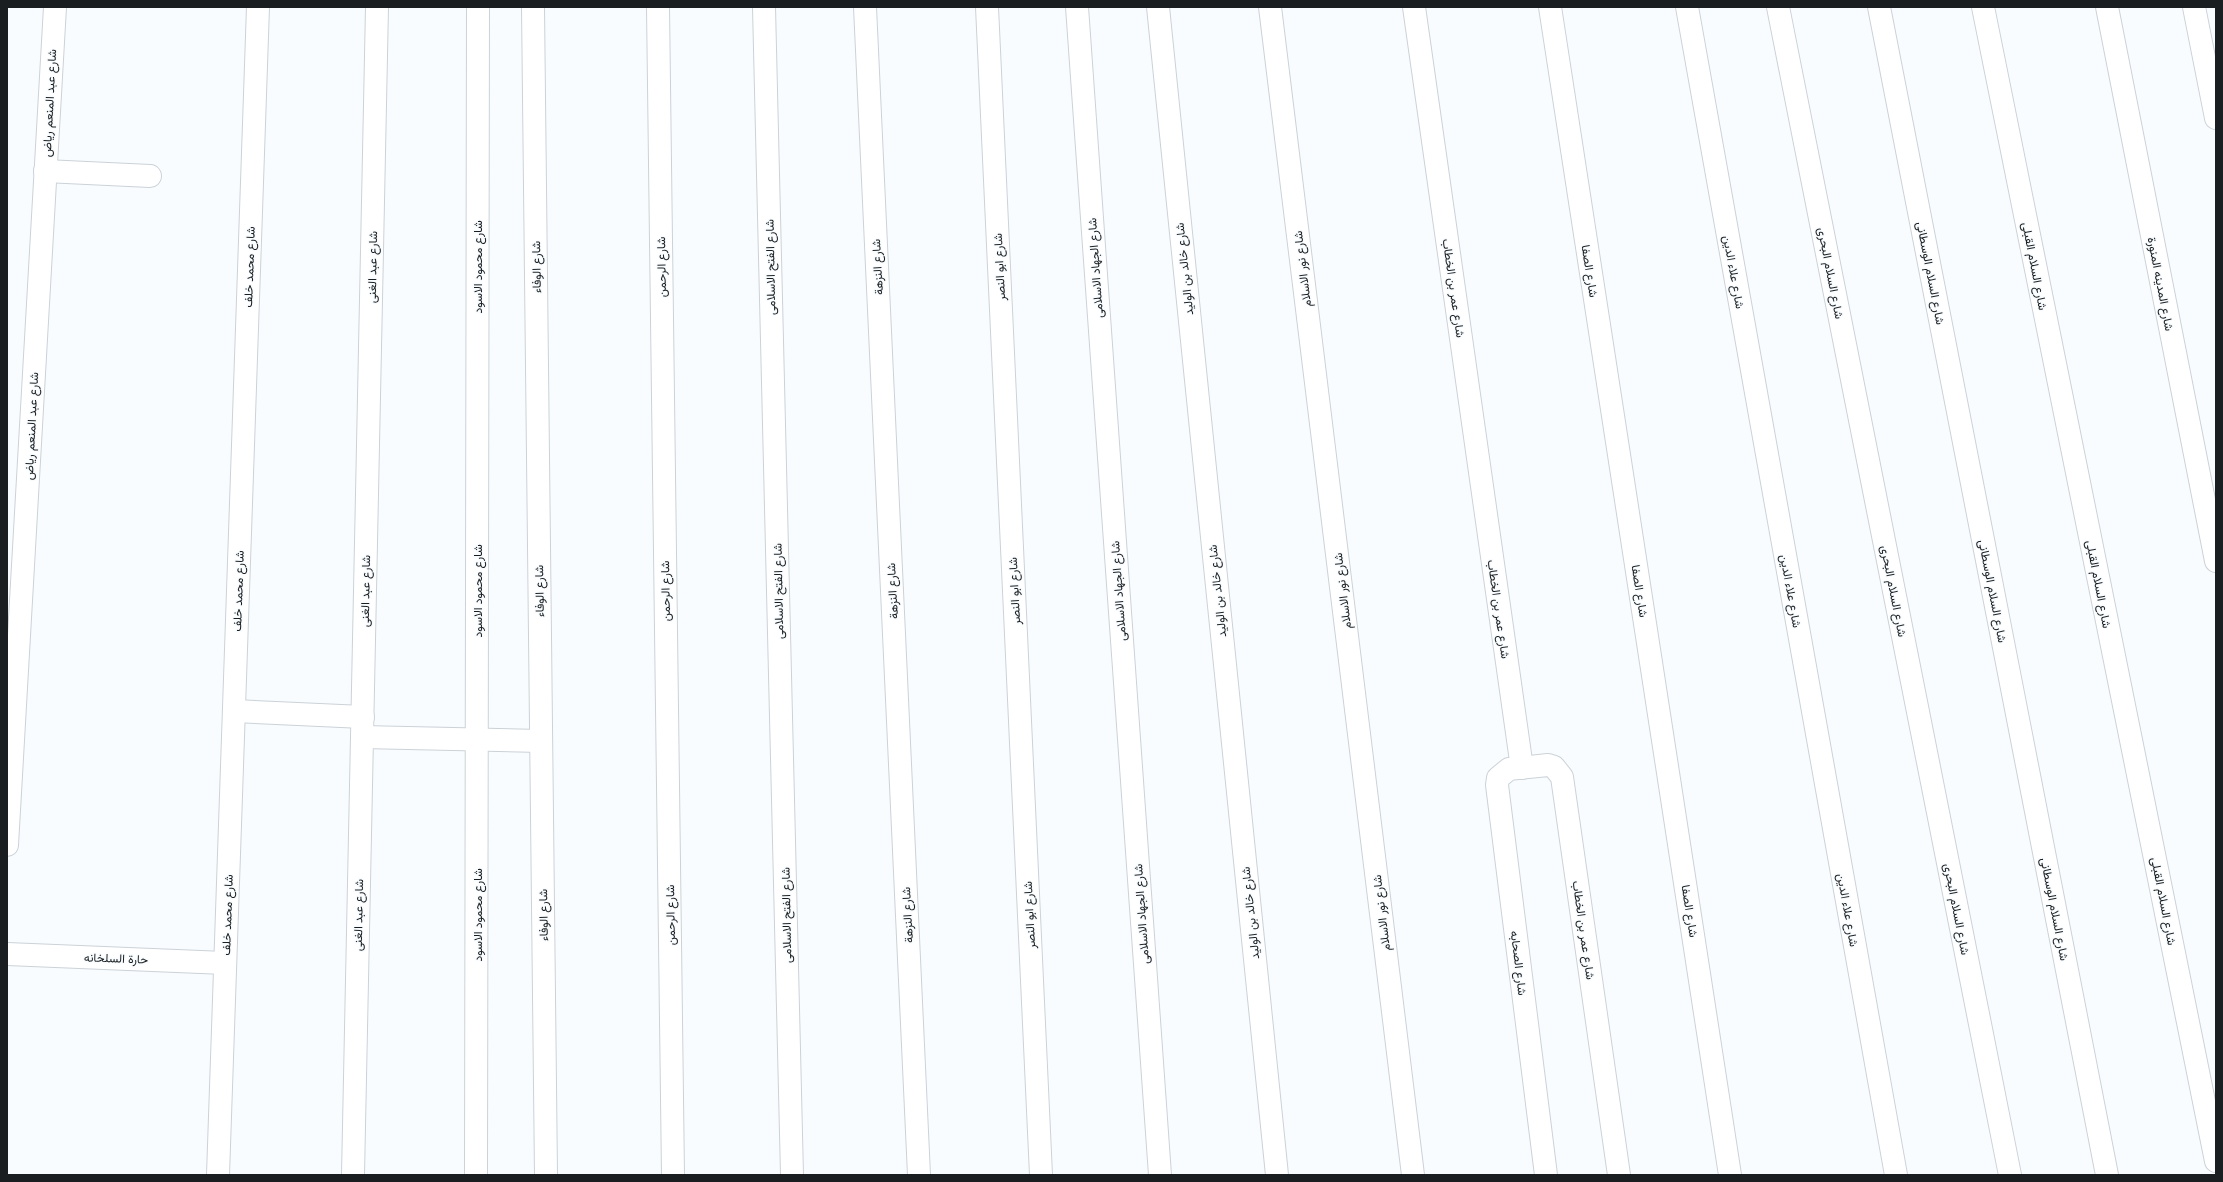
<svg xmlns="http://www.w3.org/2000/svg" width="2223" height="1182" viewBox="0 0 2223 1182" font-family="'PT Sans',Vazirmatn,sans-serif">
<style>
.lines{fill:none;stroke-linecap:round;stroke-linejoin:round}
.minor-casing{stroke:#cbd2d8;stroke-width:24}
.minor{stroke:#fff;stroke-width:22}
.labels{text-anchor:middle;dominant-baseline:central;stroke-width:3;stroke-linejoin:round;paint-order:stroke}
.street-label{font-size:12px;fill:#1b1e20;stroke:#f9fcfe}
</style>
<rect width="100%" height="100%" fill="#f9fcfe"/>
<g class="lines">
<g class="minor-casing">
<g id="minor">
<polyline points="533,7 546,1175"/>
<polyline points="658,7 673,1175"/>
<polyline points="764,7 792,1175"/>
<polyline points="865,7 919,1175"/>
<polyline points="987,7 1041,1175"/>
<polyline points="1077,7 1160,1175"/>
<polyline points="1158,7 1277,1175"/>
<polyline points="1270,7 1413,1175"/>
<polyline points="1414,7 1522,768"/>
<polyline points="1550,7 1730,1175"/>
<polyline points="1687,7 1896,1175"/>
<polyline points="1778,7 2010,1175"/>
<polyline points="1879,7 2107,1175"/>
<polyline points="1983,7 2216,1161"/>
<polyline points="2107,7 2216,561"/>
<polyline points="2194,7 2216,118"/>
<polyline points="45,171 150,176"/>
<polyline points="234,711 363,717"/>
<polyline points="362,737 541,741"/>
<polyline points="7,845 55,7"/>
<polyline points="7,954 225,963"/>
<polyline points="218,1175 258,7"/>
<polyline points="353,1175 377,7"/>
<polyline points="476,1175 478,7"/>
<polyline points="1546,1175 1497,785 1498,778 1509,769 1548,765 1554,767 1562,777 1619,1175"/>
</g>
</g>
<use href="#minor" class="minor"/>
</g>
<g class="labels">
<g class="street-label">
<text transform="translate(49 103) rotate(-87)">شارع عبد المنعم رياض</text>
<text transform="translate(2035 266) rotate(79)">شارع السلام القبلى</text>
<text transform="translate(249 267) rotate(-88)">شارع محمد خلف</text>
<text transform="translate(372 267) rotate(-89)">شارع عبد الغنى</text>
<text transform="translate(477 267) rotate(-90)">شارع محمود الاسود</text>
<text transform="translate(536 267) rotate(-91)">شارع الوفاء</text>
<text transform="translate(661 267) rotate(-91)">شارع الرحمن</text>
<text transform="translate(770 267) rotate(-91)">شارع الفتح الاسلامى</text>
<text transform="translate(877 267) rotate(-93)">شارع النزهة</text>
<text transform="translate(999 267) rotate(-93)">شارع ابو النصر</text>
<text transform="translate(1095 268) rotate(-94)">شارع الجهاد الاسلامى</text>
<text transform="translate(1184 269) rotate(-96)">شارع خالد بن الوليد</text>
<text transform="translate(1302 269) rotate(-97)">شارع نور الاسلام</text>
<text transform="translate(1590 271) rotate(81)">شارع الصفا</text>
<text transform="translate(1734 272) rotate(80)">شارع علاء الدين</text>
<text transform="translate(1831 273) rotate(79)">شارع السلام البحرى</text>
<text transform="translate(1931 273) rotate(79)">شارع السلام الوسطانى</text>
<text transform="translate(2161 284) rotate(79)">شارع المدينه المنورة</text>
<text transform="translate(1454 288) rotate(82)">شارع عمر بن الخطاب</text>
<text transform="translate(31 426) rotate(-87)">شارع عبد المنعم رياض</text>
<text transform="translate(2099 584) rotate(79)">شارع السلام القبلى</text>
<text transform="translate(238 591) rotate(-88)">شارع محمد خلف</text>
<text transform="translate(365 591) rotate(-89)">شارع عبد الغنى</text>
<text transform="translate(477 591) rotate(-90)">شارع محمود الاسود</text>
<text transform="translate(539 591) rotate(-91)">شارع الوفاء</text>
<text transform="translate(665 591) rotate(-91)">شارع الرحمن</text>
<text transform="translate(778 591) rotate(-91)">شارع الفتح الاسلامى</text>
<text transform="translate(892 591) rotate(-93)">شارع النزهة</text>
<text transform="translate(1014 591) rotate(-93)">شارع ابو النصر</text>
<text transform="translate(1118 591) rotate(-94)">شارع الجهاد الاسلامى</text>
<text transform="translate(1217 591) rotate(-96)">شارع خالد بن الوليد</text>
<text transform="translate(1342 591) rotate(-97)">شارع نور الاسلام</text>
<text transform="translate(1640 591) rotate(81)">شارع الصفا</text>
<text transform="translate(1791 591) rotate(80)">شارع علاء الدين</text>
<text transform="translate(1894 591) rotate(79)">شارع السلام البحرى</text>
<text transform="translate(1993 591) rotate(79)">شارع السلام الوسطانى</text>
<text transform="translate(1499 609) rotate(82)">شارع عمر بن الخطاب</text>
<text transform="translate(2164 901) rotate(79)">شارع السلام القبلى</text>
<text transform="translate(1957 909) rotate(79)">شارع السلام البحرى</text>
<text transform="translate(2055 909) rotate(79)">شارع السلام الوسطانى</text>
<text transform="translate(1848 910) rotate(80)">شارع علاء الدين</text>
<text transform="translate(1690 911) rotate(81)">شارع الصفا</text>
<text transform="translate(1250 913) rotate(-96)">شارع خالد بن الوليد</text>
<text transform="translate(1381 913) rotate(-97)">شارع نور الاسلام</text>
<text transform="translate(1141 914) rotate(-94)">شارع الجهاد الاسلامى</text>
<text transform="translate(227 915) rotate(-88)">شارع محمد خلف</text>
<text transform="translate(358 915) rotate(-89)">شارع عبد الغنى</text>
<text transform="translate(477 915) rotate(-90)">شارع محمود الاسود</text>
<text transform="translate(543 915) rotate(-91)">شارع الوفاء</text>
<text transform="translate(670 915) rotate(-91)">شارع الرحمن</text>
<text transform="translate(786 915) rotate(-91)">شارع الفتح الاسلامى</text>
<text transform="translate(907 915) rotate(-93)">شارع النزهة</text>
<text transform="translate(1029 915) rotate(-93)">شارع ابو النصر</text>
<text transform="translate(1584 930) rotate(82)">شارع عمر بن الخطاب</text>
<text transform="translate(116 958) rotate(2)">حارة السلخانه</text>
<text transform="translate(1519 963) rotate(83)">شارع الصحابه</text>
</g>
</g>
<rect width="2223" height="1182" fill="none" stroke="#1b1e20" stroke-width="16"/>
</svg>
